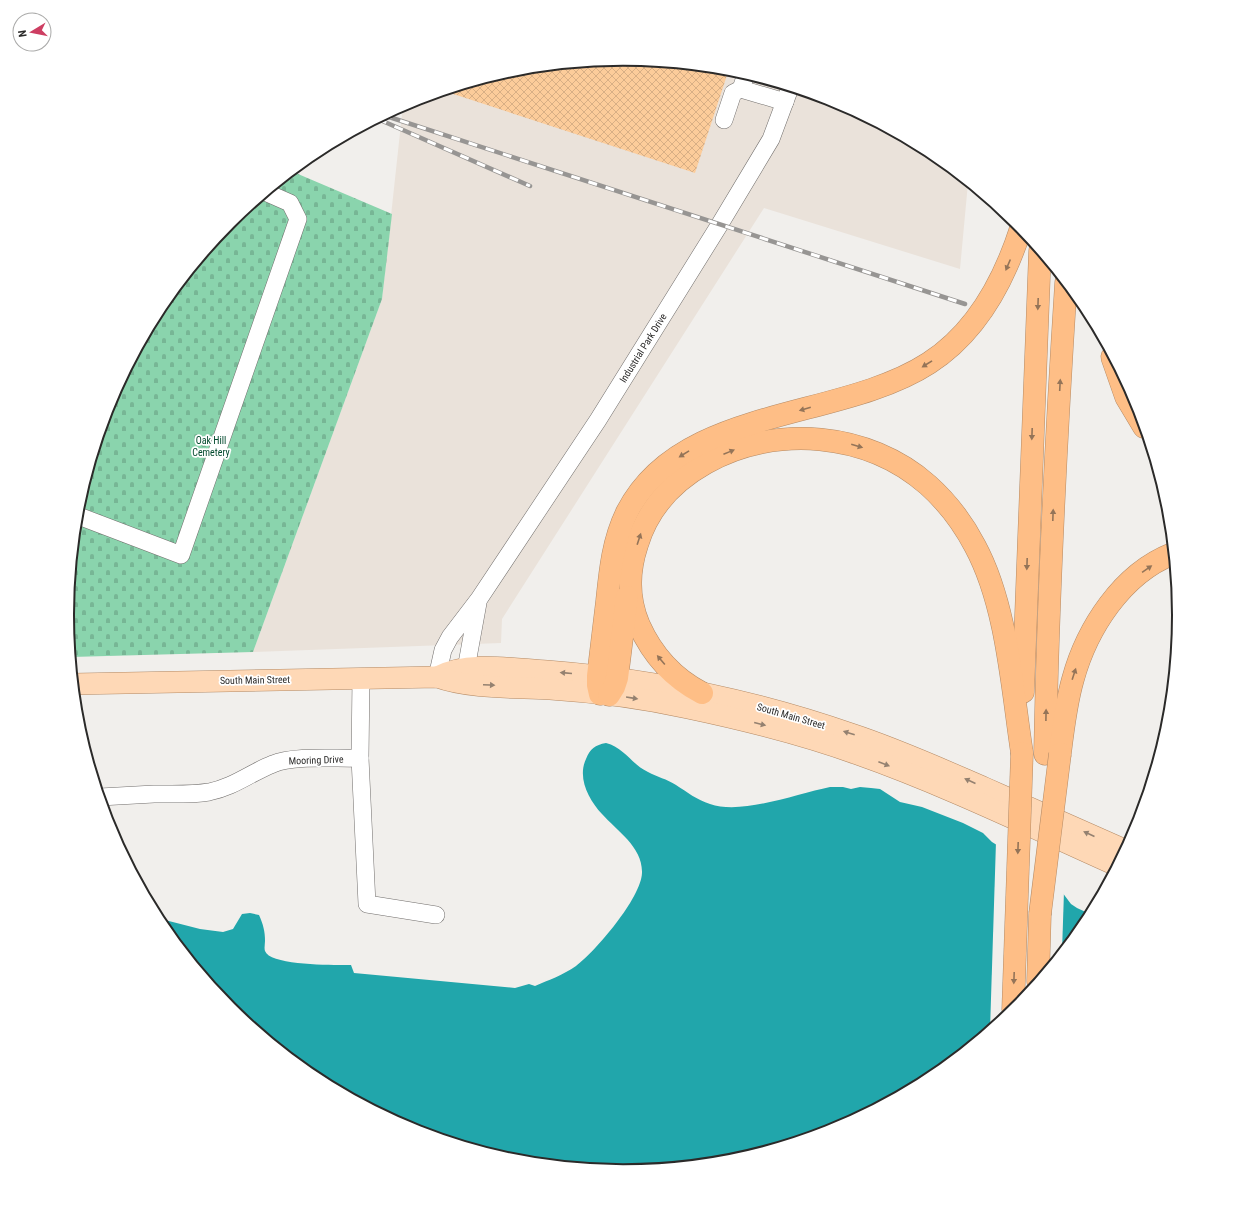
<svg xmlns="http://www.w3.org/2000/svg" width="1245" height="1230" viewBox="0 0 1245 1230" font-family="'Roboto Condensed',sans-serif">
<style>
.built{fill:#eae2da}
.cemetery{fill:url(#cemetery-stones)}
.water{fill:#21a6ab}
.pier{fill:#f1efec}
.building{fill:url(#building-cross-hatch)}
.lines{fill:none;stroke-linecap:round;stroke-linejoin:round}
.minor-casing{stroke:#716e6c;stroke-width:18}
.major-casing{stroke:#b48a65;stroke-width:22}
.highway-casing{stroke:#b48a65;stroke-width:23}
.minor{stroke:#fff;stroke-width:17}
.major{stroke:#fed8b6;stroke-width:21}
.highway{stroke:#febe86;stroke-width:22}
.rail-casing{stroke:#979593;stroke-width:4.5}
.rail{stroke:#fff;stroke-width:3;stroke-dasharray:9;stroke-linecap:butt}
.highway-bridge-casing{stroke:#b48a65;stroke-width:23;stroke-linecap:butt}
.highway-bridge{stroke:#febe86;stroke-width:22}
.oneway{fill:#947458}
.oneway2{fill:#948170}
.labels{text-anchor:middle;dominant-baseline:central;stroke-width:3.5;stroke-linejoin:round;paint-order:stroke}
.street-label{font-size:10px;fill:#2b2a29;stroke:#fff}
.park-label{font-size:10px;fill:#00492d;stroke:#fff}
.rim{fill:none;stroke:#2b2a29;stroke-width:2}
</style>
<defs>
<pattern id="cemetery-stones" width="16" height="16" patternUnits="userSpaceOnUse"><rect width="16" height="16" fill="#8ad4ad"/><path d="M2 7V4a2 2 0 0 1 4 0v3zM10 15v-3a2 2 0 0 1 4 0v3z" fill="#77b695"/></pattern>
<pattern id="building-cross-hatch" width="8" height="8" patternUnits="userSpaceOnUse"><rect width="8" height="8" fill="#fccc9a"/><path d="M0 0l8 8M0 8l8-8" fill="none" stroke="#d8af85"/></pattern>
</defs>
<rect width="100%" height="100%" fill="#f1efec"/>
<polygon class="built" points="623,59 731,70 835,101 932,153 968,183 960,269 764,208 502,619 501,643 253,652 382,299 403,105 410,101 514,70"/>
<polygon class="cemetery" points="291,171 392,214 382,299 253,652 71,657 67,615 77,506 109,402 160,306 230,222"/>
<path class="water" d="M606,743C625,748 631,764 648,772C657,777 667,779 676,785C687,792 697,800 710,804C742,815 796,794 830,787H843L851,789L860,787L871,788L880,789L900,802L922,807L963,823L983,833L992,842L1034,868L1062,892L1071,904L1077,908L1090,914L1085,924L1015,1008L931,1077L835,1129L731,1160L622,1171L514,1160L410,1129L313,1077L229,1008L160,924L153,910L161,919L200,929L223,932L233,929L242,914L250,913L259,915C263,924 265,931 265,941C265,944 264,948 265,951C270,966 336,965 351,965L354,973L515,988L529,984L535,986C549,980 563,975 576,966C596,951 641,898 642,873C643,847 617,831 602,814C589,800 577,778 586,759C590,749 595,745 606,743Z"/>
<polygon class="pier" points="996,842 1035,866 1064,891 1062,952 1015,1008 990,1030"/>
<polygon class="building" points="623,59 729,69 695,173 444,91 514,70"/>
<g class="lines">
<g class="minor-casing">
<g id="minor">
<polyline points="746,74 741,89 785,102"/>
<polyline points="724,120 733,93 741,89"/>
<polyline points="76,515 181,555 298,219 290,203 265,192"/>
<polyline points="437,677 443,650 450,637 479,599 598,420 720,224 771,139 790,88"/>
<polyline points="361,678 360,758 367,904 436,915"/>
<polyline points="464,680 478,603"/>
<path d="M100,797C118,796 136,795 154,794C172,794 191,795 209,792C234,787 250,773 273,764C293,755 337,759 360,758"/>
</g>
</g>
<g class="major-casing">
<g id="major">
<path d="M437,677C468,661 513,669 547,671C651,679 753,700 851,734C897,749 941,769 985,788C1032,809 1078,829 1125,850"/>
<path d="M73,684L437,677C470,689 515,687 550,689C596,692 643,698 688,708C745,720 802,734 857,754C945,785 1031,827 1116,865"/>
</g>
</g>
<g class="highway-casing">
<g id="highway">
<polyline points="1112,357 1126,397 1144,427"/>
<polyline points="1023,692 1040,251"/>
<path d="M702,693C673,678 652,654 639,625C628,599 628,572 637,545C648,508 672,482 706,463C775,424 868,432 928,485C947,502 963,523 975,546C1007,605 1012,688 1022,753"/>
<path d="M600,694L598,685V676C601,651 604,626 607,601C610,571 613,540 627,512C681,406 840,421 929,363C977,332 1004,281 1021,228"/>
<polyline points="609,695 614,687 617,678 627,597"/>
<path d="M1045,754C1048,597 1056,439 1066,283"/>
<path d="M1060,754C1063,729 1066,703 1073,679C1087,628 1122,574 1172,554"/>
<polyline points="1038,981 1040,914"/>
</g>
</g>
<use href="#minor" class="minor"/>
<use href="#major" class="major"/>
<use href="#highway" class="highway"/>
<g class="rail-casing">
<g id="rail">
<polyline points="383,115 965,304"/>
<polyline points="378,119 530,186"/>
</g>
</g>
<use href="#rail" class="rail"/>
<g class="highway-bridge-casing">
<g id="highway-bridge">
<polyline points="1040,914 1060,754"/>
<polyline points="1013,1011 1022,753"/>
</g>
</g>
<use href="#highway-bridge" class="highway-bridge"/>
</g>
<defs><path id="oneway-solid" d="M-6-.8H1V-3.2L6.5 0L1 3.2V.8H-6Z"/></defs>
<g class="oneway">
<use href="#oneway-solid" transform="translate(1008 265) rotate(113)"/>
<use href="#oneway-solid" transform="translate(1038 304) rotate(92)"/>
<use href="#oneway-solid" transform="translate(927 364) rotate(148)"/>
<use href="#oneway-solid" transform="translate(1060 385) rotate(-87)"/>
<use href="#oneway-solid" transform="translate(805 409) rotate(164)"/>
<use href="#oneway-solid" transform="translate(1032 434) rotate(92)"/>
<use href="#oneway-solid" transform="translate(857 446) rotate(16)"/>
<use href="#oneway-solid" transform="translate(729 452) rotate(-22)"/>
<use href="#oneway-solid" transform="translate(684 454) rotate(148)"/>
<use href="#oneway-solid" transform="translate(1053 515) rotate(-88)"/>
<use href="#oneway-solid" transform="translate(639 539) rotate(-72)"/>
<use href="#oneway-solid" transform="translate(1027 564) rotate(92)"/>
<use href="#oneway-solid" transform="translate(1147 569) rotate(-35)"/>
<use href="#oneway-solid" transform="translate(661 660) rotate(-130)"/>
<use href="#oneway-solid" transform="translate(1074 674) rotate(-72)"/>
<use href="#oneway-solid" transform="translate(1046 715) rotate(-89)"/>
<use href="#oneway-solid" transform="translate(1018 848) rotate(92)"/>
<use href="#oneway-solid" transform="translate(1014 978) rotate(92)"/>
</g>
<g class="oneway2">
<use href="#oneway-solid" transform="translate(566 673) rotate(-175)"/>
<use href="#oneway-solid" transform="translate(489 685) rotate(3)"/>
<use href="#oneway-solid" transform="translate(632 698) rotate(9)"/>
<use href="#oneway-solid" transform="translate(760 724) rotate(14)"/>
<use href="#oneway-solid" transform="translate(849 733) rotate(-162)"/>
<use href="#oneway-solid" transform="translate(884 764) rotate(21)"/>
<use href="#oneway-solid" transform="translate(970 781) rotate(-156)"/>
<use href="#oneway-solid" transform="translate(1089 834) rotate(-156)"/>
</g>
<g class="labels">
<g class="street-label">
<text transform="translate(643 348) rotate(-58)">Industrial Park Drive</text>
<text transform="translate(255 680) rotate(-1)">South Main Street</text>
<text transform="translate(791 716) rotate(16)">South Main Street</text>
<text transform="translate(316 760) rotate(-2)">Mooring Drive</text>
</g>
<g class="park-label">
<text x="211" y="440">Oak Hill<tspan x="211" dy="12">Cemetery</tspan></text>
</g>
</g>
<path d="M0 0H1245V1230H0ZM74 615a549 549 0 1 1 1098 0a549 549 0 1 1-1098 0Z" fill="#fff" fill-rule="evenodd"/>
<path class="rim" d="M74 615a549 549 0 1 1 1098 0a549 549 0 1 1-1098 0Z"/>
<g transform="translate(32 32) rotate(260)"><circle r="19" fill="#ffffff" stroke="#aaaaa9"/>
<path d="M0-3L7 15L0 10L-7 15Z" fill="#cd3e62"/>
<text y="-6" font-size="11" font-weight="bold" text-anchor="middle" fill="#2b2a29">N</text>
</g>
</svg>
